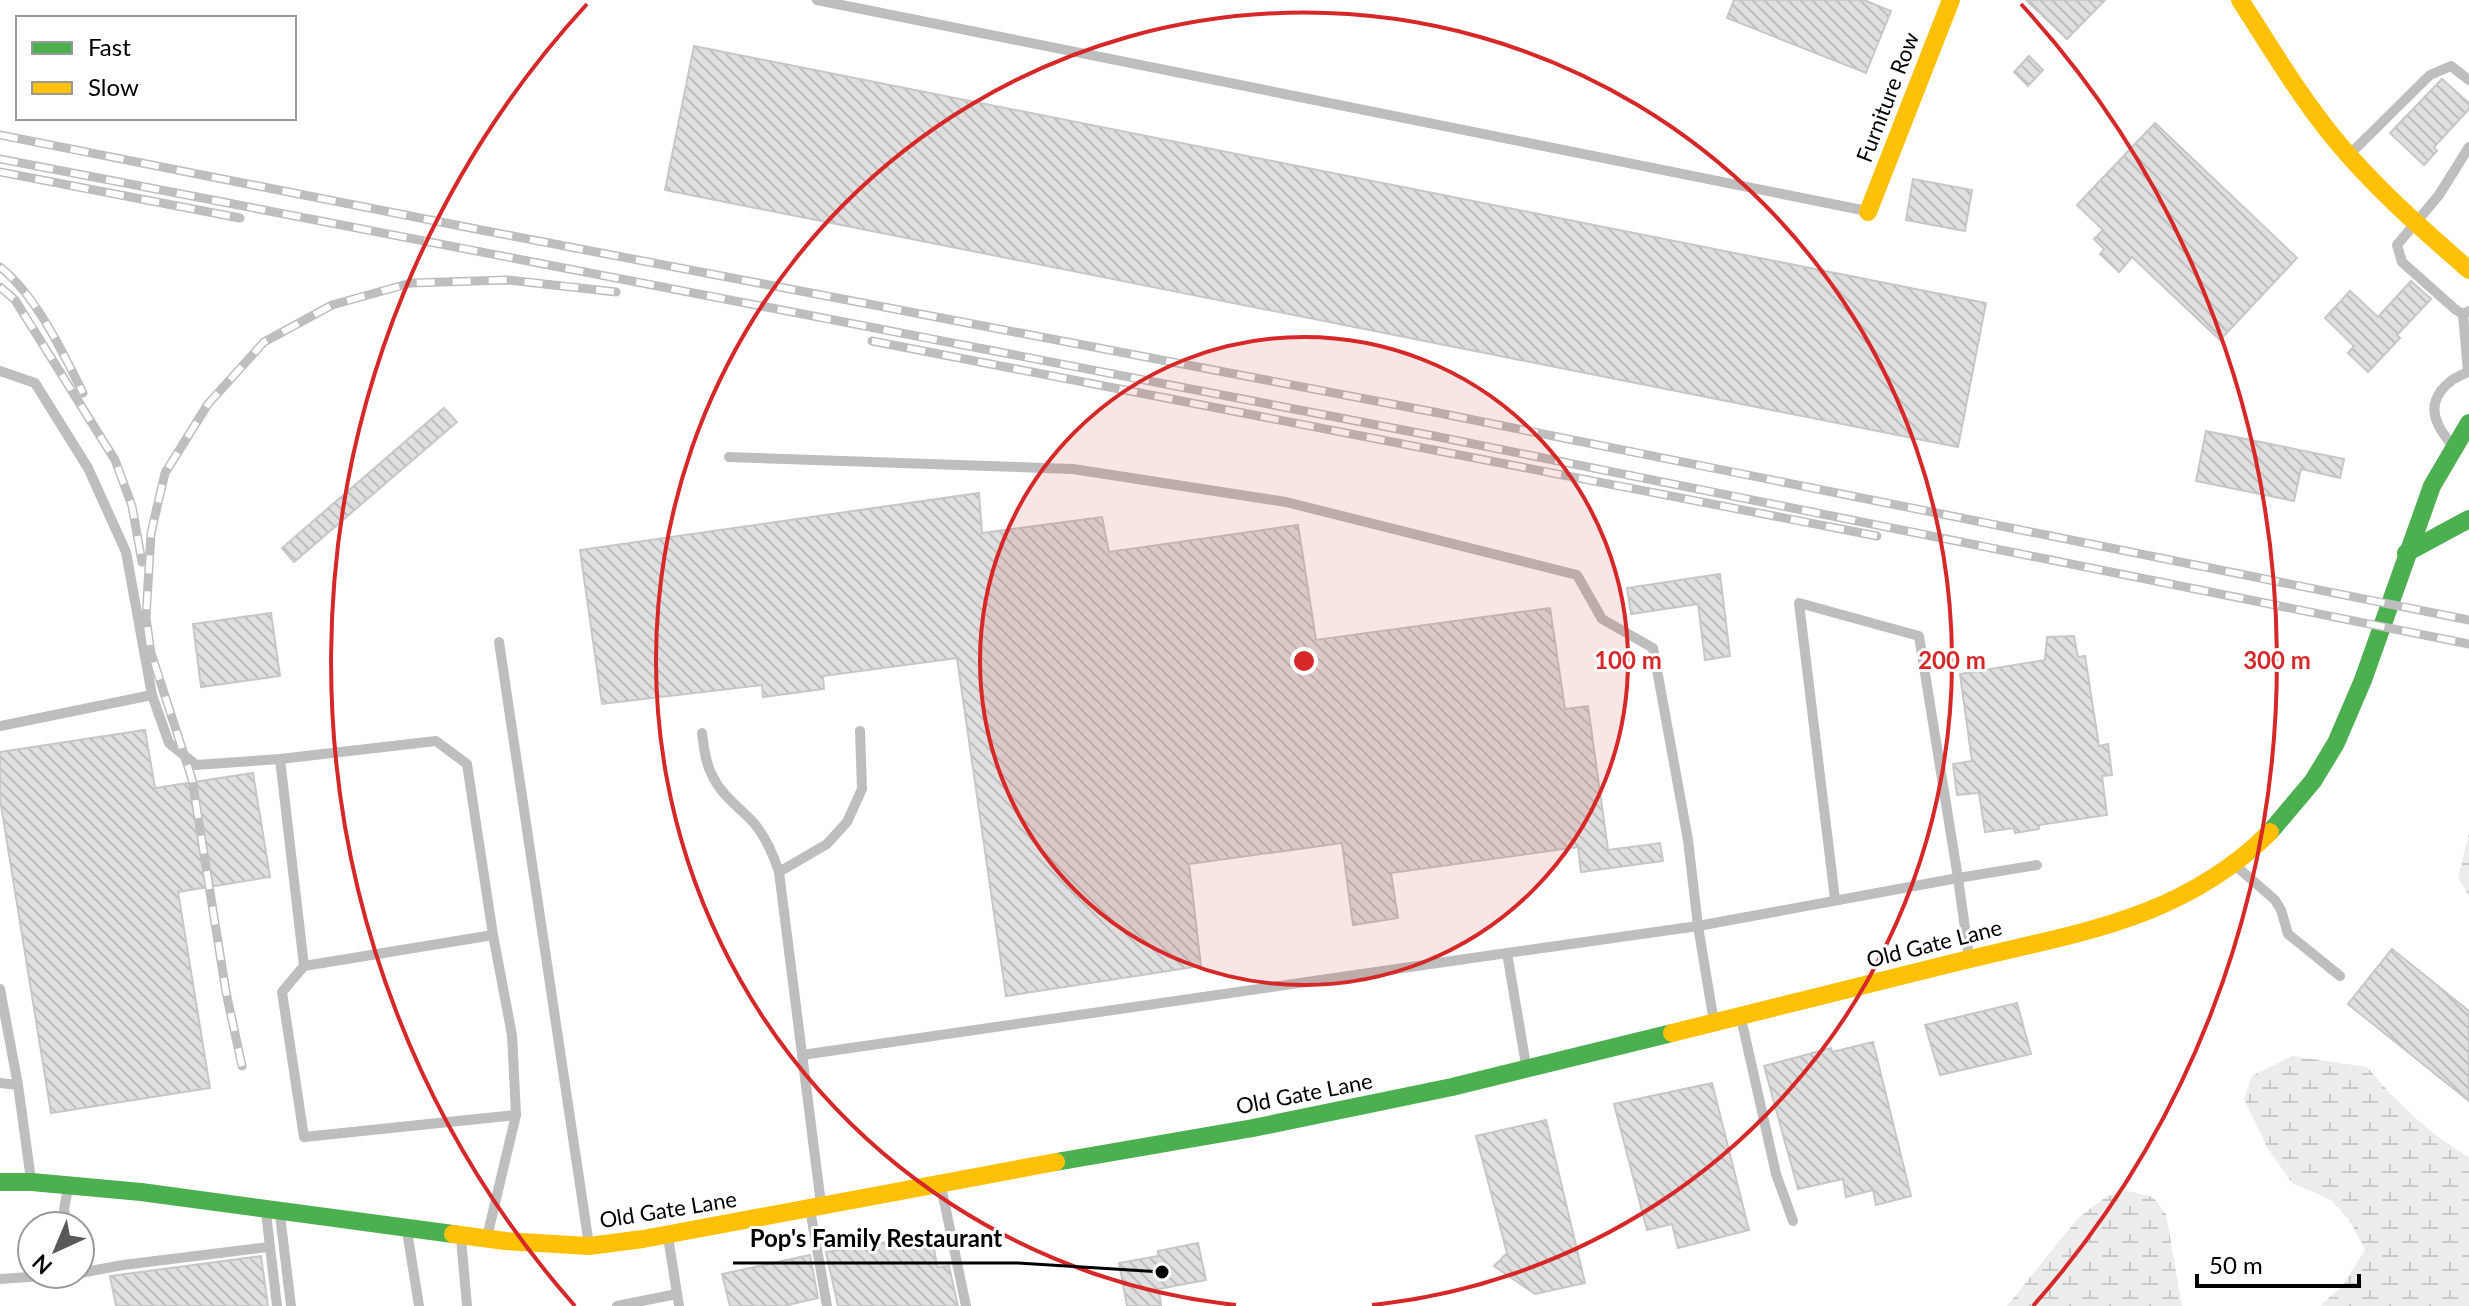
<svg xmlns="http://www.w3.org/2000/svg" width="2469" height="1306" viewBox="0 0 2469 1306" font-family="Lato,sans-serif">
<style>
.wetland{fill:url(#wetland-marsh)}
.building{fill:url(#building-back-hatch);stroke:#c7c7c7;stroke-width:2}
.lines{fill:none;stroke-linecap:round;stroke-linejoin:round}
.lane{stroke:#bebebe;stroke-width:10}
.fast{stroke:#4caf50;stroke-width:18}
.slow{stroke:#ffc107;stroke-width:18}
.rail-casing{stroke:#bebebe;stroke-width:9}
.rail{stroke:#fff;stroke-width:6;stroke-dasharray:18;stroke-linecap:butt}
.ring{fill:none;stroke:#d62828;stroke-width:4}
.labels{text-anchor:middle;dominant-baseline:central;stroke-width:6;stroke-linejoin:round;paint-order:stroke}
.street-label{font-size:22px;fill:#000;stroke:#fff}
.centre{fill:#d62828;stroke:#fff;stroke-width:4}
.ring-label{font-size:24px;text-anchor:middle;font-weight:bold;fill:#d62828;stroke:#fff;stroke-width:6;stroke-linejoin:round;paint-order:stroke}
.leader{fill:none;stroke:#000;stroke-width:3}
.callout-dot{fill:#000;stroke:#fff;stroke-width:3}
.callout-label{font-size:24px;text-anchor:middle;font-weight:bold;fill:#000;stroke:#fff;stroke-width:6;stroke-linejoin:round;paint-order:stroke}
</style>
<defs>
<pattern id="wetland-marsh" width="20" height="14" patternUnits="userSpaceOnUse" patternTransform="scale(2)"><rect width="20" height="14" fill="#ececec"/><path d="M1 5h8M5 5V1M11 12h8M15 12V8" fill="none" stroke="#c9c9c9"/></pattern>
<pattern id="building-back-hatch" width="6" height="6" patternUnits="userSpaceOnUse" patternTransform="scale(2)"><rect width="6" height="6" fill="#dfdfdf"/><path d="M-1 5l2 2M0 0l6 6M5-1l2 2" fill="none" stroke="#bebebe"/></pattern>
</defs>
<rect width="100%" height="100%" fill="#fff"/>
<g class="wetland">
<polygon points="2469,833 2469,896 2458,878"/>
<path d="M2292,1056L2367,1067C2396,1102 2429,1134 2469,1157V1306H2320L2342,1286L2365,1250L2350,1221L2331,1200L2292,1183L2268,1149L2244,1099L2252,1076Z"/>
<polygon points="2128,1191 2153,1197 2166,1214 2182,1306 2007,1306 2078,1218 2107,1196"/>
</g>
<g class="building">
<polygon points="1734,0 1864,0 1891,11 1866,73 1727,18"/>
<polygon points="2026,0 2105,0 2067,39"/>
<polygon points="694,46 1986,303 1958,447 665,190"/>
<polygon points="2029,56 2043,70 2028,86 2014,72"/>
<polygon points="2442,79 2469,103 2469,109 2434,147 2437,151 2424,165 2390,133"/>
<polygon points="2155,123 2297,258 2220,340 2132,257 2119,272 2100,254 2104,249 2094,239 2103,230 2077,205"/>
<polygon points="1913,179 1972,190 1965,231 1906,220"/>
<polygon points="2411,281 2431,299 2397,335 2400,338 2368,372 2348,353 2354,346 2325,318 2350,291 2378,317"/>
<polygon points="444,408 457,422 294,562 282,548"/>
<polygon points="2206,431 2344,459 2340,478 2301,469 2294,501 2196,481"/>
<polygon points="979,493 982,533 1102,517 1109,552 1298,525 1316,640 1550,608 1565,709 1588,706 1608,850 1660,843 1663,861 1581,872 1578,847 1391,873 1398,918 1353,925 1342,843 1189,864 1201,966 1006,996 957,658 823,676 824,689 763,697 762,685 602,704 580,550"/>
<polygon points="1720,574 1730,656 1705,660 1698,604 1631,614 1627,588"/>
<polygon points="271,613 280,676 201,687 193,624"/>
<polygon points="2074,636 2078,657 2085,656 2099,746 2108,744 2112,775 2102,776 2107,815 2039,825 2039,829 2015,833 2014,828 1985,832 1979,793 1957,795 1953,764 1972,761 1960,674 2045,660 2047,637"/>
<polygon points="145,730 155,788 253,773 270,877 178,892 210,1088 51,1113 0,799 0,752"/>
<polygon points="2392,949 2469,1011 2469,1101 2348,1004"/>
<polygon points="2017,1003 2031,1054 1940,1075 1925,1025"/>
<polygon points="1873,1042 1911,1196 1876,1205 1873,1190 1846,1197 1843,1179 1798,1189 1764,1066 1831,1048 1832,1052"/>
<polygon points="1712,1083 1749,1230 1678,1248 1672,1224 1647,1230 1614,1104"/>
<polygon points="1546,1120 1585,1283 1535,1294 1494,1266 1507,1253 1476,1136"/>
<polygon points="933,1241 937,1267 949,1266 958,1306 838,1306 826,1252 889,1242 890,1247"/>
<polygon points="1198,1243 1206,1280 1159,1289 1161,1306 1127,1306 1119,1263 1158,1256 1158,1251"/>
<polygon points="810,1255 818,1298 784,1306 730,1306 722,1274"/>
<polygon points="261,1256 268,1306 116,1306 110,1276"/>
</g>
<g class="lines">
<g class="lane">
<polyline points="817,0 1867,211"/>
<polyline points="2469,147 2439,195 2397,245 2402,262 2456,310 2463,314 2469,311"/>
<polyline points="2350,154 2430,75 2451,66 2469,80"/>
<polyline points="2463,314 2468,372"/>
<polyline points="0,371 35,383 88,468 126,552 152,695 0,726"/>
<path d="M2452,446C2448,439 2441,432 2438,424C2426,399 2447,379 2469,372"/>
<polyline points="729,457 1073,469 1286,502 1577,575 1602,619 1653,648 1688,840 1698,926 1958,878 1969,957"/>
<polyline points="499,642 589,1245"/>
<polyline points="152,695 169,743 196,765 280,759 436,741 467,764 493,935 512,1035 516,1115 487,1237"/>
<path d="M702,733C704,747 705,762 712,775C721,795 739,807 753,822C766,837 773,854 779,872L821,1204"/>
<polyline points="280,759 304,966"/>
<polyline points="2236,866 2275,900 2281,910 2288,934 2340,976"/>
<polyline points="779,872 827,844 847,822 862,789 860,731"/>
<polyline points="1835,899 1799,603 1919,636 1958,878 2037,865"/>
<polyline points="493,935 304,966 282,992 304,1137 516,1115"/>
<polyline points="1507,953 1698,926 1714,1022"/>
<polyline points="0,989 18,1085"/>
<polyline points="1741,1018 1776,1174 1793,1221"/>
<polyline points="802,1055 1507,953 1526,1065"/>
<polyline points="0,1083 18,1085 31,1180"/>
<polyline points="941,1186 966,1306"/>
<polyline points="810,1209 827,1306"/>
<polyline points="266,1213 277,1306"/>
<polyline points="280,1215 291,1306"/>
<polyline points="67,1226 64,1209 68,1188"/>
<polyline points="407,1231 419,1306"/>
<polyline points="668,1237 679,1306"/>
<polyline points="461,1238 467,1306"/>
<polyline points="80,1273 123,1265 268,1247"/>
<polyline points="0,1279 73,1274"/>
<polyline points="617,1306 677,1294"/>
</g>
<g class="fast">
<polyline points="2406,553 2469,519"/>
<polyline points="2270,832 2313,781 2336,743 2363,680 2432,486 2469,423"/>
<polyline points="1056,1162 1253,1128 1452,1087 1672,1033"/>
<polyline points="0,1182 32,1182 141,1192 453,1234"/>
</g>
<g class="slow">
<path d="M2240,0C2270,46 2298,94 2333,137C2373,186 2421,228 2469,270"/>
<polyline points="1868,212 1951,0"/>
<path d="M1672,1033C1764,1010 1857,987 1949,964C2068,934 2179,923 2270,832"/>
<polyline points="453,1234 505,1241 589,1246 643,1239 1056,1162"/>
</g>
<g class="rail-casing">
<g id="rail">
<polyline points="0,135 481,230 1439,413 2469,620"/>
<polyline points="0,159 1434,436 2469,644"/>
<polyline points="0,172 240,218"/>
<path d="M0,267C36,295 63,353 83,393"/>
<polyline points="0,287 15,300 115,460 132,506 142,562"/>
<polyline points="872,341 1877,536"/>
<polyline points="242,1066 226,992 192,779 151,653 146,618 151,533 165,473 208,404 264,342 332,305 411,283 508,280 616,292"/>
</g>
</g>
<use href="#rail" class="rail"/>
</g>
<circle cx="1304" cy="661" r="324" fill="#d62828" fill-opacity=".12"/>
<g class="ring">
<circle cx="1304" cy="661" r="324"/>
<path d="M1236 1305A648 648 0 1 1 1372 1305"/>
<path d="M575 1306A973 973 0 0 1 587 4M2021 4A973 973 0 0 1 2033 1306"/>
</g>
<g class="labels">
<g class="street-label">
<text transform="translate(1887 97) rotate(-69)">Furniture Row</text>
<text transform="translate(1934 943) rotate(-14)">Old Gate Lane</text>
<text transform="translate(1304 1093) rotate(-11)">Old Gate Lane</text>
<text transform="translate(668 1209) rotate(-9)">Old Gate Lane</text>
</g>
</g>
<circle cx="1304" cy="661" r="12" class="centre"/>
<g class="ring-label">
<text x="1628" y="669">100 m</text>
<text x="1952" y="669">200 m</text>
<text x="2277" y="669">300 m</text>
</g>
<path class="leader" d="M1162 1272L1018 1263H733"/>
<circle class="callout-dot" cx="1162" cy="1272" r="8"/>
<g class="callout-label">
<text x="876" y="1247">Pop's Family Restaurant</text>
</g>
<rect x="16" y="16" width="280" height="104" fill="#ffffff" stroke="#999999" stroke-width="2"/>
<rect x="32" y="42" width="40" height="12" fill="#4caf50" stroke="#999999" stroke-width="2"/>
<text x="88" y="56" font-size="24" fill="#000000">Fast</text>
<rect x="32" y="82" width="40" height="12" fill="#ffc107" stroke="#999999" stroke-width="2"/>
<text x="88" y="96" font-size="24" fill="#000000">Slow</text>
<g transform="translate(56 1250) rotate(224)"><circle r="38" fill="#ffffff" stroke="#999999" stroke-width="2"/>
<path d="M0-6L14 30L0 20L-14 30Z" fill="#595959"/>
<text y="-12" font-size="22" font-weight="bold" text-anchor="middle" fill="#000000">N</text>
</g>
<path d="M2197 1274v12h162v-12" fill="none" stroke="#000000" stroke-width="4"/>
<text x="2209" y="1274" font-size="24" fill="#000000" stroke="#ffffff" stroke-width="6" paint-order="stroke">50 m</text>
</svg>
